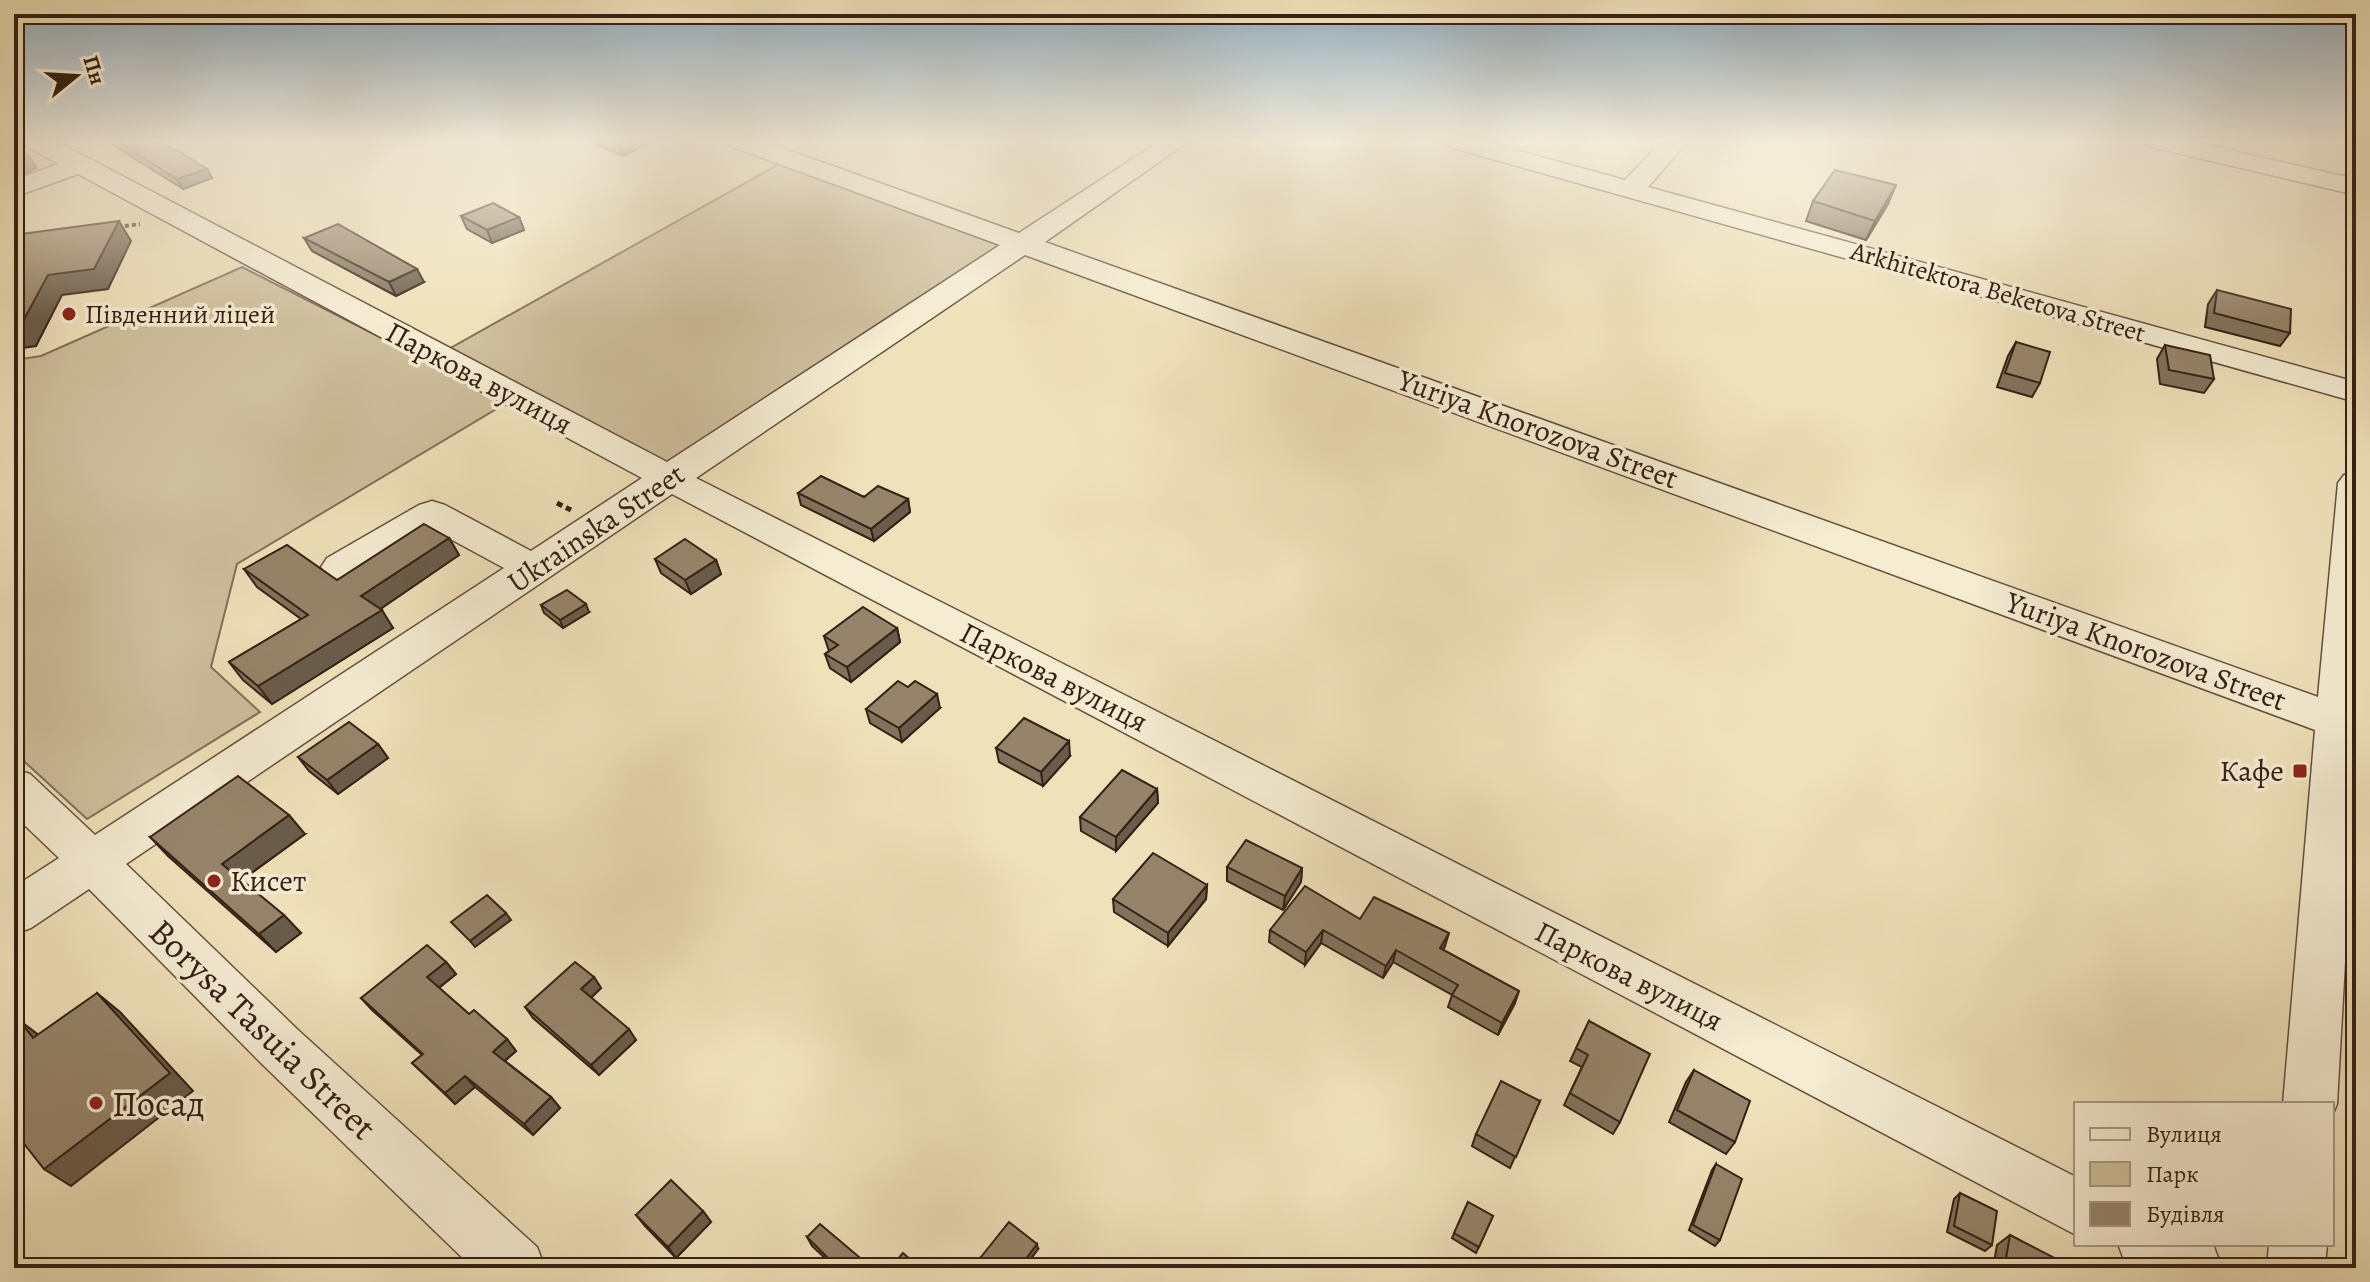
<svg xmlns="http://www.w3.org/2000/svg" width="2370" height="1282" viewBox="0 0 2370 1282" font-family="Alegreya,serif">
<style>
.green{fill:#cfc09e;stroke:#827059;stroke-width:2}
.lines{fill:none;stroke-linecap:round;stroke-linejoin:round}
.minor-casing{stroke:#64503e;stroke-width:3}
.path-far1{stroke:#352014;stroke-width:4;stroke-dasharray:4 3;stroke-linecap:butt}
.path{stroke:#352014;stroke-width:5;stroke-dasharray:6 4;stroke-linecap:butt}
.minor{fill:#f5ecd2;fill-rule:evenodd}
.wall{fill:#81725b;stroke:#352014;stroke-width:2}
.shaded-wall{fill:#695c4a;stroke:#352014;stroke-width:2}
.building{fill:#96846a;stroke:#352014;stroke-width:2}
.poi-dot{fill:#8f2418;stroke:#f5ecd2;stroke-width:3}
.labels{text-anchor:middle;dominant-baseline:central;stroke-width:7;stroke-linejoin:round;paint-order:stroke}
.far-street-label{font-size:26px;fill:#352014;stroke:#f5ecd2}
.far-poi-label{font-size:26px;fill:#352014;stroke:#f5ecd2;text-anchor:start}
.street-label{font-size:30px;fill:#352014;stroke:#f5ecd2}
.poi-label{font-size:30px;fill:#352014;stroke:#f5ecd2;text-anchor:end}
.near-street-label{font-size:36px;fill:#352014;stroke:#f5ecd2}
.near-poi-label{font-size:36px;fill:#352014;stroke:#f5ecd2;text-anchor:start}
</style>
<rect width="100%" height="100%" fill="#efe1ba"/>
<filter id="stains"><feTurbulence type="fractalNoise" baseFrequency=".0025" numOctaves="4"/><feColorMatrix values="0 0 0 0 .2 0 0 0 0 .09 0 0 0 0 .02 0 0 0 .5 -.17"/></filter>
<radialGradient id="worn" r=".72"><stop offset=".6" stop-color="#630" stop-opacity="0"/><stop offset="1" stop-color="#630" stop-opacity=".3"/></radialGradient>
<g class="green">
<polygon points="781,163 1013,244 672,468 447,350"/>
<polygon points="242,267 508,402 237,564 211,667 260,712 87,819 14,752 14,360 41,356"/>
</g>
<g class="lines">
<g class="minor-casing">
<g id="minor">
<polygon points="23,141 54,141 90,159 667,462 1000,245 730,146 727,141 763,141 1019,233 1160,141 1189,141 1045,242 2318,697 2338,483 2344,475 2356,472 2356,767 2337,1104 2332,1116 2332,1104 2283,1104 2315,730 1025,255 696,478 2076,1177 2076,1235 672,494 126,864 298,1030 537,1247 545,1268 473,1268 262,1064 89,889 31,928 14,934 14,887 59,858 14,815 14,769 30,774 95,835 504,568 432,529 353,576 340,580 327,576 321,567 327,558 419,505 432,501 445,505 531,551 642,478 78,174 14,197 14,180 58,164 26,146"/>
<polygon points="1443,141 1483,141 1625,180 1662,141 1688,141 1648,187 2356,382 2356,402 1446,146"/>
<polygon points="2144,141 2189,141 2356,179 2356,195 2147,146"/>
<polygon points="2118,1244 2208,1244 2214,1247 2222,1268 2133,1268 2126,1265"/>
<polygon points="2269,1244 2327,1244 2325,1268 2267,1268"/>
</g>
</g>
<polyline class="path-far1" points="118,227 140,224"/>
<polyline class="path" points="557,503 571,510"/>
<use href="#minor" class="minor"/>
</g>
<g class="wall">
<polygon points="111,141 154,141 207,169 212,178 183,189 113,145"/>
<polygon points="592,141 654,141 623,156 594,144"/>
<polygon points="1813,201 1888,204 1866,240 1806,221"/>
<polygon points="461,216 519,217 524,230 492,243 467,229"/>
<polygon points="304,238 424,282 396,296 312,251"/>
<polygon points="2217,290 2290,333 2280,346 2205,327 2208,304"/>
<polygon points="2016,342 2040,383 2032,397 1997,387 2008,356"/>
<polygon points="2165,345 2214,379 2204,393 2160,384 2157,359"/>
<polygon points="798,493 908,499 910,512 874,541 801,505"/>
<polygon points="449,538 459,555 380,609 393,628 272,704 243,680 229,662 301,619 257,587 244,569 337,580"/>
<polygon points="655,559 716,560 721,574 691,594 661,573"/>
<polygon points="541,605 589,612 563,628 544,613"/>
<polygon points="897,628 900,642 851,682 830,668 825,654 829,651 824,636"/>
<polygon points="940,708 902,742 870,723 866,709"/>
<polygon points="378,744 388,758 338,794 309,771 298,757"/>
<polygon points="996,748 1070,756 1043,786 999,762"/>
<polygon points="1157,789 1158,803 1116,851 1081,831 1080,817"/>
<polygon points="305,834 242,880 301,933 276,952 168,856 150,837"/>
<polygon points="1227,867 1302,868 1301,882 1283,910 1227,881"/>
<polygon points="1207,885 1206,899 1168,946 1114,912 1113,899"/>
<polygon points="1360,919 1445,946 1443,950 1515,1003 1498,1035 1448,1007 1452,995 1393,962 1383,978 1321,943 1305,965 1269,942 1270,930"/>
<polygon points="446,962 456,974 439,988 469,1014 507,1039 516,1051 505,1061 551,1097 560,1108 533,1135 475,1087 455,1104 412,1063 422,1055 372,1010 361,998"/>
<polygon points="594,977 601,988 591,998 636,1040 599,1075 533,1018 525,1007"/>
<polygon points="1589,1021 1620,1122 1613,1134 1564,1105 1582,1067 1570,1061"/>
<polygon points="1694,1070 1735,1142 1726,1154 1669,1122 1686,1082"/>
<polygon points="1540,1101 1510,1168 1472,1146 1476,1134"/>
<polygon points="1716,1164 1720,1240 1715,1246 1689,1230 1712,1170"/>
<polygon points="1960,1193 1992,1245 1985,1251 1947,1232 1954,1199"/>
<polygon points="1468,1202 1493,1216 1476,1253 1452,1238"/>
<polygon points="703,1211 711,1222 676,1258 645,1226 636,1215"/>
<polygon points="2010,1235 2067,1268 1993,1268 1997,1245"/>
<polygon points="807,1237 872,1268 828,1261 812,1246"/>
<polygon points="1038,1249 1024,1268 989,1268 983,1262 981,1257"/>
</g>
<g class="shaded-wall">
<polygon points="623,141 654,141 623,156 619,143"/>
<polygon points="29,156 37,168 14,178 14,162"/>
<polygon points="207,169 212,178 183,189 177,179"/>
<polygon points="1896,185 1888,204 1866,240 1875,221"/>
<polygon points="519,217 524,230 492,243 487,230"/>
<polygon points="119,221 131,241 108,289 62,295 36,346 14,349 14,326 48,275"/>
<polygon points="417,269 424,282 396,296 389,282"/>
<polygon points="908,499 910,512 874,541 871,529"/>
<polygon points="449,538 459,555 373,614 361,596"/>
<polygon points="716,560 721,574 691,594 685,580"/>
<polygon points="586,604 589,612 563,628 560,620"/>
<polygon points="382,610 393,628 272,704 258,686"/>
<polygon points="897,628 900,642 851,682 847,667"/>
<polygon points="937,694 940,708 902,742 899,728"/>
<polygon points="1069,741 1070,756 1043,786 1041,772"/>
<polygon points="378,744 388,758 338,794 327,780"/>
<polygon points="1157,789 1158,803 1116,851 1116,837"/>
<polygon points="289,815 305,834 239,882 222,864"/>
<polygon points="1302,868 1301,882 1283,910 1285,896"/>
<polygon points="1207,885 1206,899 1168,946 1168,933"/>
<polygon points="506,913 511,920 475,947 470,941"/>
<polygon points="284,915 301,933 276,952 259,934"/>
<polygon points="1323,930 1321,943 1305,965 1306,952"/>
<polygon points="1449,933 1445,946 1437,960 1440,948"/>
<polygon points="1396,950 1393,962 1383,978 1386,966"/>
<polygon points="446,962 456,974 437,989 427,977"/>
<polygon points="594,977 601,988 588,1000 581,989"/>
<polygon points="1519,991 1515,1003 1498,1035 1502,1023"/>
<polygon points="97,993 120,1012 193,1091 71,1186 44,1169"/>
<polygon points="19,1020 44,1039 33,1038"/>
<polygon points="629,1029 636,1040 599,1075 591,1065"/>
<polygon points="507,1039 516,1051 502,1063 493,1052"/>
<polygon points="465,1076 475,1087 455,1104 445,1093"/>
<polygon points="551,1097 560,1108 533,1135 524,1124"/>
<polygon points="703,1211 711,1222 676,1258 668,1247"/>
<polygon points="1037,1244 1038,1249 1024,1268 1019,1268"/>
</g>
<g class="building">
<polygon points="116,141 154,141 180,152 207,169 177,179"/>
<polygon points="14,148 29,156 14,162"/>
<polygon points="1835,170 1896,185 1875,221 1813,201"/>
<polygon points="493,203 519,217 487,230 461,216"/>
<polygon points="119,221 94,269 48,275 21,325 14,326 14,235"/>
<polygon points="338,224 417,269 389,282 304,238"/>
<polygon points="2217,290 2291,309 2290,333 2214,313"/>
<polygon points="2016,342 2050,352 2040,383 2005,373"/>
<polygon points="2165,345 2210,355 2214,379 2169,370"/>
<polygon points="821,476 864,497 878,486 908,499 871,529 798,493"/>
<polygon points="424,524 449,538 361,596 382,610 258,686 229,662 308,615 244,569 287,545 337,580"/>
<polygon points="685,539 716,560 685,580 655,559"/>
<polygon points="567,590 586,604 560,620 541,605"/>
<polygon points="863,607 897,628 847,667 825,654 838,645 824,636"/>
<polygon points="898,681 908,687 915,681 937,694 899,728 866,709"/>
<polygon points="1024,718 1069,741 1041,772 996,748"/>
<polygon points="349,722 378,744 327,780 298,757"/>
<polygon points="1122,770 1157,789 1116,837 1080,817"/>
<polygon points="238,776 289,815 222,864 284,915 259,934 150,837"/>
<polygon points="1246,840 1302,868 1285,896 1227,867"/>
<polygon points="1153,853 1207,885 1168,933 1113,899"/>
<polygon points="1305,886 1360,919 1374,897 1449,933 1440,948 1519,991 1502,1023 1452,995 1458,985 1396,950 1386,966 1323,930 1306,952 1270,930"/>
<polygon points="487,895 506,913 470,941 451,922"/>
<polygon points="427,945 446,962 427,977 469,1014 474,1010 507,1039 493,1052 551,1097 524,1124 465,1076 445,1093 412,1063 423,1054 361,998"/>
<polygon points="575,962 594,977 581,989 629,1029 591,1065 525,1007"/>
<polygon points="97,993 170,1073 44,1169 14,1131 14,1023 19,1020 33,1038"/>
<polygon points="1589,1021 1650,1054 1620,1122 1570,1093 1588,1055 1576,1048"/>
<polygon points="1694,1070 1750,1101 1735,1142 1677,1110"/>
<polygon points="1501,1081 1540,1101 1516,1157 1476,1134"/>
<polygon points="1716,1164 1742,1179 1720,1240 1693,1225"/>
<polygon points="671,1180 703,1211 668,1247 636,1215"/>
<polygon points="1960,1193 1997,1211 1992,1245 1954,1226"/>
<polygon points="1468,1202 1493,1216 1479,1247 1454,1233"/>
<polygon points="1009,1222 1037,1244 1019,1268 994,1268 981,1257"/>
<polygon points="820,1224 872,1268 821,1268 829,1259 807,1237"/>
<polygon points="2010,1235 2068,1265 2067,1268 2013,1268 2005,1264"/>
<polygon points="903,1253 920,1268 890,1268"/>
</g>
<linearGradient id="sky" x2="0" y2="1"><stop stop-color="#91acbf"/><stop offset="0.44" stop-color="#f8f2e0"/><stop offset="1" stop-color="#f8f2e0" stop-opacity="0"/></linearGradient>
<rect width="2370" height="320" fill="url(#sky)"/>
<g class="poi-dot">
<circle cx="69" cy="314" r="8"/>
<rect x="2292" y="763" width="16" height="16" rx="4"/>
<circle cx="214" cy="881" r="8"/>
<circle cx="96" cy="1103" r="8"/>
</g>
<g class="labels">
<g class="far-street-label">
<text transform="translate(1998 292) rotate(16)">Arkhitektora Beketova Street</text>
</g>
<g class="far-poi-label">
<text x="85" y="314">Південний ліцей</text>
</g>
<g class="street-label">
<text transform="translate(479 378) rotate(28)">Паркова вулиця</text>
<text transform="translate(1538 429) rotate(20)">Yuriya Knorozova Street</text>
<text transform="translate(596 528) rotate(-34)">Ukrainska Street</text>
<text transform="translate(2146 651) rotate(20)">Yuriya Knorozova Street</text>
<text transform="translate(1054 677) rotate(27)">Паркова вулиця</text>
<text transform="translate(1629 976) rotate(27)">Паркова вулиця</text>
</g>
<g class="poi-label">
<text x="2284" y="771">Кафе</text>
<text x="230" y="881" text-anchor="start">Кисет</text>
</g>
<g class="near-street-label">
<text transform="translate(263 1029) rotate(44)">Borysa Tasuia Street</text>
</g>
<g class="near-poi-label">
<text x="112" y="1103">Посад</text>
</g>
</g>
<rect width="2370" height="1282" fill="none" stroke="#efe1ba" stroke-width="48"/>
<rect x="16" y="16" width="2338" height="1250" fill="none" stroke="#352014" stroke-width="4"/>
<rect x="24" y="24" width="2322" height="1234" fill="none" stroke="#352014" stroke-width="2"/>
<rect x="2074" y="1102" width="260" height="144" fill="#f5ecd2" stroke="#a89a86" stroke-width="2"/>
<rect x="2090" y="1128" width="40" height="12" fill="#f5ecd2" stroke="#a89a86" stroke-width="2"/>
<text x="2146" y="1142" font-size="24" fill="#352014">Вулиця</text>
<rect x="2090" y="1162" width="40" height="24" fill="#cfc09e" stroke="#a89a86" stroke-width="2"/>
<text x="2146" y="1182" font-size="24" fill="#352014">Парк</text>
<rect x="2090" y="1202" width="40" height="24" fill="#96846a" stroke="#a89a86" stroke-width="2"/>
<text x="2146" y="1222" font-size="24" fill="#352014">Будівля</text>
<g transform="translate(76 76) rotate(72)" stroke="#f5ecd2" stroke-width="6" paint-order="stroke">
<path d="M0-6L14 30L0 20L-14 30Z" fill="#352014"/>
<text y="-12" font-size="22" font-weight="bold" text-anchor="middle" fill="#352014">Пн</text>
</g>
<rect width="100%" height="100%" filter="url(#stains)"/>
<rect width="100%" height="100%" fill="url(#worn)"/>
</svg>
